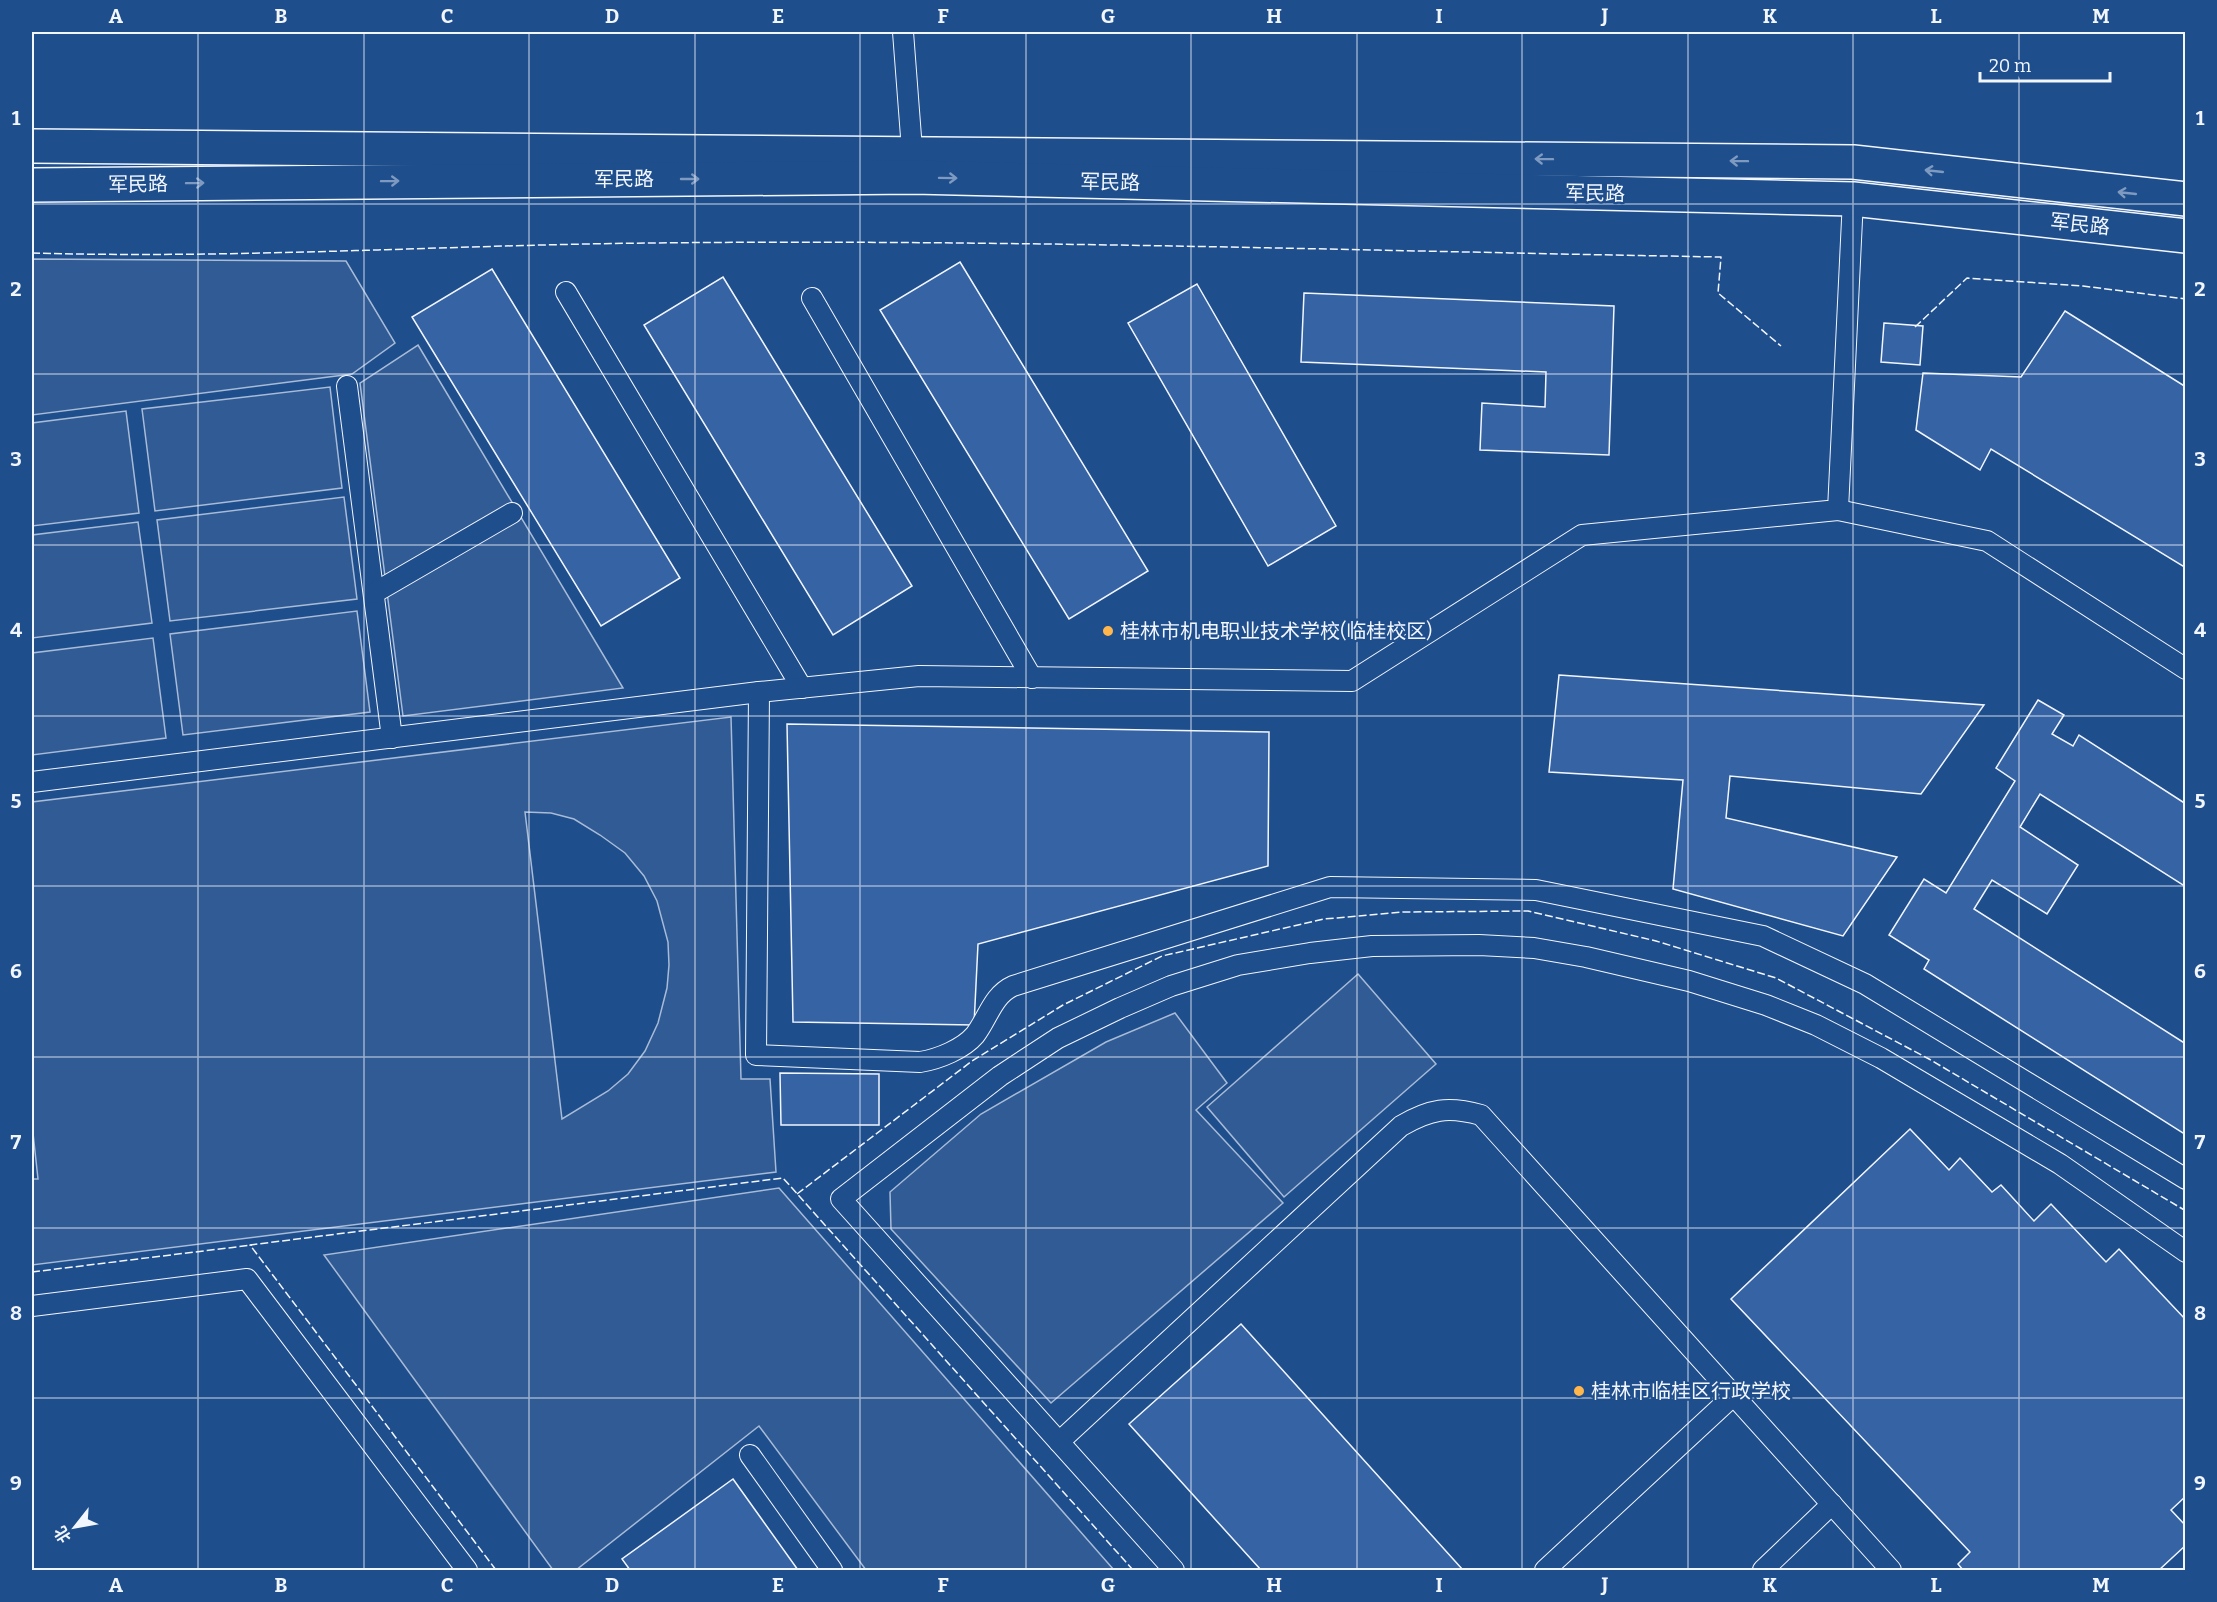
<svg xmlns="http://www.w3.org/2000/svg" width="2217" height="1602" viewBox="0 0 2217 1602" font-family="Bitter,'Noto Sans SC',serif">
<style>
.built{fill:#305b95;stroke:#a8bbd7;stroke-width:1.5;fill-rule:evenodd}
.building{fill:#3563a3;stroke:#f2f6ff;stroke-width:1.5}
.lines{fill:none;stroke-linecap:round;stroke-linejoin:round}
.lane-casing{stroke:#f2f6ff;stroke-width:22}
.secondary-casing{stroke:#f2f6ff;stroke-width:36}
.lane{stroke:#1f4e8c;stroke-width:20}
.secondary{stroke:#1f4e8c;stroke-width:33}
.fence{stroke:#f2f6ff;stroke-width:1.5;stroke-dasharray:8 3;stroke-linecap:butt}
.oneway{stroke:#7e9ac0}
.grid{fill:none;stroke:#f2f6ff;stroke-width:1.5;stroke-opacity:0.55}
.poi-dot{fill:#ffb74d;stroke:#1f4e8c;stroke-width:2}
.labels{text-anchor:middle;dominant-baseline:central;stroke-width:4.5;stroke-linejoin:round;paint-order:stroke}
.street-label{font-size:20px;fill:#f2f6ff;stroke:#1f4e8c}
.poi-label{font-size:20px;fill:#f2f6ff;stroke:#1f4e8c;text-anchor:start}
.neatline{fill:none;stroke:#f2f6ff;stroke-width:2}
.grid-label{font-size:20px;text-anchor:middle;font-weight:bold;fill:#f2f6ff}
</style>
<rect width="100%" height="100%" fill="#1f4e8c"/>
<g class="built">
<polygon points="32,259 346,261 395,343 352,374 32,415"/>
<polygon points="418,345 623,688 403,716 360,383"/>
<polygon points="330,387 342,488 155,511 142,409"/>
<polygon points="126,411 139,513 32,526 32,423"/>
<polygon points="344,497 357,599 170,621 157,520"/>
<polygon points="138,522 152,623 32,638 32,535"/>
<polygon points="357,611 370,712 183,735 170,634"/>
<polygon points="153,638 166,738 32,755 32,653"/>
<path d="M731,717L741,1079H770L776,1172L32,1265V1179H38L32,1124V802ZM525,812L551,813L574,819L600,835L625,853L644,876L657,901L668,942L669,965L667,988L658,1023L645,1051L628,1074L608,1091L562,1119Z"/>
<polygon points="1358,974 1436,1064 1284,1197 1207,1107"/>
<polygon points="1175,1013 1227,1083 1196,1110 1283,1203 1051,1403 891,1229 890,1192 981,1114 1106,1042"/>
<polygon points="779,1188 1114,1570 866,1570 759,1426 576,1570 553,1570 324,1255"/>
</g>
<g class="building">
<polygon points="960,262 1148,571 1069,619 880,310"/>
<polygon points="492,269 680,578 601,626 412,317"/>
<polygon points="723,277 912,586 833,635 644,325"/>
<polygon points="1197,284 1336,526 1268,566 1128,323"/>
<polygon points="1304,293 1614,306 1609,455 1480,450 1482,403 1545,407 1546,372 1301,362"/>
<polygon points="2065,311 2186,387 2186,568 1991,449 1980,470 1916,430 1923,373 2021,377"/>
<polygon points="1884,323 1923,326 1920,365 1881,362"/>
<polygon points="1559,675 1984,705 1921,794 1730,776 1726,818 1897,857 1843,936 1673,889 1683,780 1549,772"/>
<polygon points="2038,700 2064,715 2052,734 2073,746 2079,735 2186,804 2186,887 2040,794 2020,827 2078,865 2047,914 1992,880 1974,909 2186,1044 2186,1135 1924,969 1929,960 1889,935 1924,879 1946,893 2015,781 1996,768"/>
<polygon points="787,724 1269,732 1268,866 978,944 974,1025 793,1022"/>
<polygon points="780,1073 879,1074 879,1125 781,1125"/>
<polygon points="1910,1129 1949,1170 1960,1158 1992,1192 2001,1185 2034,1221 2051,1204 2106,1262 2119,1249 2186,1320 2186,1496 2171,1510 2186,1526 2186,1545 2159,1570 1963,1570 1958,1564 1970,1552 1731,1299"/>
<polygon points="1241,1324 1463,1570 1261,1570 1129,1424"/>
<polygon points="733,1479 798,1570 630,1570 622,1559"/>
</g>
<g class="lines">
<g class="lane-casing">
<g id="lane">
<polyline points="903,32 913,163"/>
<polyline points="566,292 802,688"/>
<polyline points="812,298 1032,678"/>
<polyline points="347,386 392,738"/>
<polyline points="1838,510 1987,541 2186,669"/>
<polyline points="374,593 512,513"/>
<path d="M759,692L756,1055L920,1062C939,1059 963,1049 975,1035C988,1018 993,995 1013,986L1330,887L1536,890L1763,936L1865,984L2186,1179"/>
<polyline points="32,782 759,692 919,676 1352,681 1582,535 1838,510 1853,199"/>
<polyline points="32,1306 247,1279 467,1570"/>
<path d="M1059,1442L1401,1126C1430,1109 1448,1106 1481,1115L1891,1570"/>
<polyline points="750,1455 832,1570"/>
<polyline points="1174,1570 841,1199 1000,1076 1058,1038 1120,1008 1171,986 1238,965 1310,953 1372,946 1479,945 1534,948 1586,957 1689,981 1766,1005 1816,1025 1881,1058 2060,1164 2186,1252"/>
<polyline points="1545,1570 1733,1396"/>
<polyline points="1763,1570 1832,1504"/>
</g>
</g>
<g class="secondary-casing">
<g id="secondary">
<polyline points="32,146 1853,162 2186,199"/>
<polyline points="32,185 914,177 1853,199 2186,236"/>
</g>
</g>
<use href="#lane" class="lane"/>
<use href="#secondary" class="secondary"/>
<g class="fence">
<path d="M32,253C238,259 445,245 651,243C1008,239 1365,251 1721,257L1718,293L1781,346"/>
<polyline points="1915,327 1967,278 2083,286 2186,299"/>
<polyline points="797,1194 972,1061 1063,1005 1162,956 1324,919 1403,912 1528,911 1656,941 1776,978 1929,1059 2186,1211"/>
<polyline points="32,1272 252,1245"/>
<polyline points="496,1570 250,1245 783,1178 1133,1570"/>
</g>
</g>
<defs><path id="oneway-shaft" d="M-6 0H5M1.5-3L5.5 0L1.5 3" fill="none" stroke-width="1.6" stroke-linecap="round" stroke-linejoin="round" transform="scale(1.5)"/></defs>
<g class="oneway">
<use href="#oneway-shaft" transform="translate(1544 159) rotate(-179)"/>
<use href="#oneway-shaft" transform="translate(1739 161) rotate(-179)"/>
<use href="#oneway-shaft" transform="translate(1934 171) rotate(-174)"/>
<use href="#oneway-shaft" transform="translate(948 178) rotate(1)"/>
<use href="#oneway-shaft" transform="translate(690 179)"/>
<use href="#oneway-shaft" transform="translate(390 181) rotate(-1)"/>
<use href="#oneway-shaft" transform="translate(195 183) rotate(-1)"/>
<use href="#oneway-shaft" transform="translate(2127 193) rotate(-174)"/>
</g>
<path class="grid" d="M198,32V1570M364,32V1570M529,32V1570M695,32V1570M860,32V1570M1026,32V1570M1191,32V1570M1357,32V1570M1522,32V1570M1688,32V1570M1853,32V1570M2019,32V1570M32,204H2186M32,374H2186M32,545H2186M32,716H2186M32,886H2186M32,1057H2186M32,1228H2186M32,1398H2186"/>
<g class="poi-dot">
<circle cx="1108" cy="631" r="6"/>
<circle cx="1579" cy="1391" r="6"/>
</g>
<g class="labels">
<g class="street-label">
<text x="624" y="179">军民路</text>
<text transform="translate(1110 182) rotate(1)">军民路</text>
<text transform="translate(138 184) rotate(-1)">军民路</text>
<text transform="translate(1595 193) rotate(1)">军民路</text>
<text transform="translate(2080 224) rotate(6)">军民路</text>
</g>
<g class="poi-label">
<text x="1120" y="631">桂林市机电职业技术学校(临桂校区)</text>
<text x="1591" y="1391">桂林市临桂区行政学校</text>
</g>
</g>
<rect width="2217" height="1602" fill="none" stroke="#1f4e8c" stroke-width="66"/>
<g transform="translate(75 1527) rotate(239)" stroke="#1f4e8c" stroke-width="4.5" paint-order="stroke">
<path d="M0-4.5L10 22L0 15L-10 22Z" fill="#f2f6ff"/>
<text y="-9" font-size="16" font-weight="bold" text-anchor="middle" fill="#f2f6ff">北</text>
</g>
<path d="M1980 72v9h130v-9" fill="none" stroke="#f2f6ff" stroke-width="3"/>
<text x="1989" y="72" font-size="18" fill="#f2f6ff" stroke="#1f4e8c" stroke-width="4.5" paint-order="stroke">20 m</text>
<rect x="33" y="33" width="2151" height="1536" class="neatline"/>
<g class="grid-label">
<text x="116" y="23">A</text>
<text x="281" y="23">B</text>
<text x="447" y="23">C</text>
<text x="612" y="23">D</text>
<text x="778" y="23">E</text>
<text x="943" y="23">F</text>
<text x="1108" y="23">G</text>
<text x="1274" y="23">H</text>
<text x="1439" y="23">I</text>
<text x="1605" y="23">J</text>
<text x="1770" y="23">K</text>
<text x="1936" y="23">L</text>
<text x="2101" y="23">M</text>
<text x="16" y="125">1</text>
<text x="2200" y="125">1</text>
<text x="16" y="296">2</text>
<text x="2200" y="296">2</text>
<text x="16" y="466">3</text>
<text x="2200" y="466">3</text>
<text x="16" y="637">4</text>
<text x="2200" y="637">4</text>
<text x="16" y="808">5</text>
<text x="2200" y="808">5</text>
<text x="16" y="978">6</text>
<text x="2200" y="978">6</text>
<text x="16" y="1149">7</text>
<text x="2200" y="1149">7</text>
<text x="16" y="1320">8</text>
<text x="2200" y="1320">8</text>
<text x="16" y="1490">9</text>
<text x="2200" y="1490">9</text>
<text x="116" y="1592">A</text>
<text x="281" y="1592">B</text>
<text x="447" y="1592">C</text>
<text x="612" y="1592">D</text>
<text x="778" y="1592">E</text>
<text x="943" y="1592">F</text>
<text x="1108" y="1592">G</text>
<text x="1274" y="1592">H</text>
<text x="1439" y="1592">I</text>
<text x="1605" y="1592">J</text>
<text x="1770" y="1592">K</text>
<text x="1936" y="1592">L</text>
<text x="2101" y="1592">M</text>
</g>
</svg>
